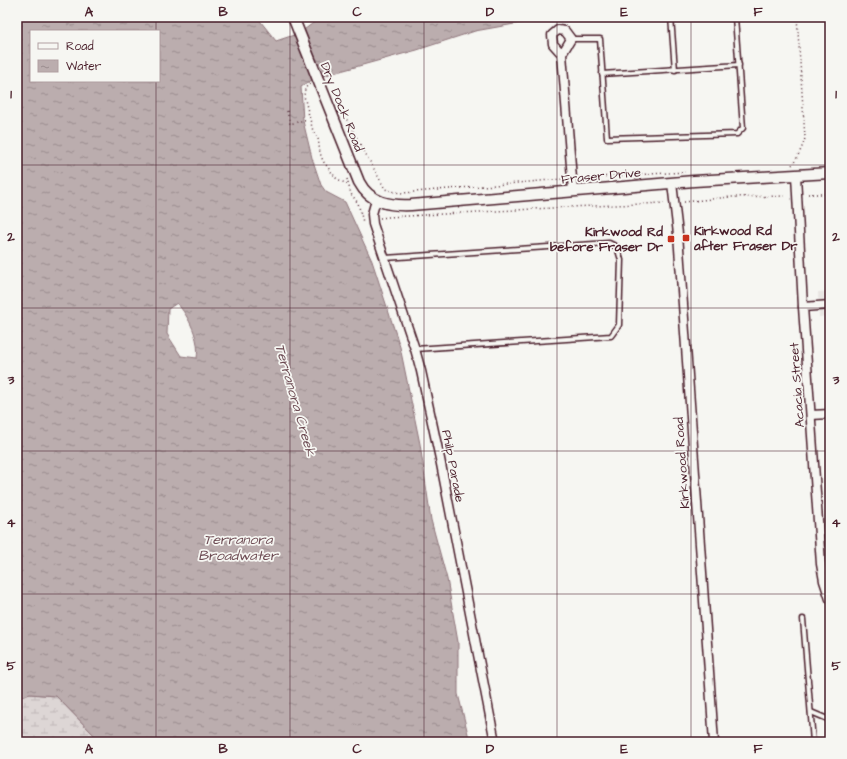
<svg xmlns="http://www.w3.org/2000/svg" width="847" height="759" viewBox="0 0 847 759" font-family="'Architects Daughter',sans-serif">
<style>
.built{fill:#e9e6e3}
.wetland{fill:url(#wetland-marsh);stroke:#947a80}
.water{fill:url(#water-ripples);stroke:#8e747a;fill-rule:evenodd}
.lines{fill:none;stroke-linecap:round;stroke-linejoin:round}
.service-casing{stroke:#4a1f2b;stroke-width:7}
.minor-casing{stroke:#4a1f2b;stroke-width:11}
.tertiary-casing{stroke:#4a1f2b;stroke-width:13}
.path{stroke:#4a1f2b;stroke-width:1.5;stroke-dasharray:1 3;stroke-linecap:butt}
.service{stroke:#f6f6f2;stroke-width:4}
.minor{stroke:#f6f6f2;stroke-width:8}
.tertiary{stroke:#f6f6f2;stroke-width:10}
.grid{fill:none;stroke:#4a1f2b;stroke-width:1;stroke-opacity:0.55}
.poi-dot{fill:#c8321e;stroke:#f6f6f2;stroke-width:1.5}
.labels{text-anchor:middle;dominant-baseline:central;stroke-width:3.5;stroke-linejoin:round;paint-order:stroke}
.street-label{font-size:13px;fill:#4a1f2b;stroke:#f6f6f2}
.poi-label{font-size:13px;font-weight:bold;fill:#4a1f2b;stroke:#f6f6f2;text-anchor:start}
.water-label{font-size:14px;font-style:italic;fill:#6c4a52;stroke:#f6f6f2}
.neatline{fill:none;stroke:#4a1f2b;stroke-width:1.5}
.grid-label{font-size:13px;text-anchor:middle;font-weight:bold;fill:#4a1f2b}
</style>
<defs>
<pattern id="wetland-marsh" width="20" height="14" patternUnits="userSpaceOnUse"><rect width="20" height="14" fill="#ddd6d5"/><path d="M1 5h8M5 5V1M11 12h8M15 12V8" fill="none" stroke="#bfb7b7"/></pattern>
<pattern id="water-ripples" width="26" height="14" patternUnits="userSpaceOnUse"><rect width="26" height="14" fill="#bbadae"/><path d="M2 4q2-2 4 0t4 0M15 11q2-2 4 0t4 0" fill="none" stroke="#9a8c8e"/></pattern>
</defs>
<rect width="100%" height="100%" fill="#f6f6f2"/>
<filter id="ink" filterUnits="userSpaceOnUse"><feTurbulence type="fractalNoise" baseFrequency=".025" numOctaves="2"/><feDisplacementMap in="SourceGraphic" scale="8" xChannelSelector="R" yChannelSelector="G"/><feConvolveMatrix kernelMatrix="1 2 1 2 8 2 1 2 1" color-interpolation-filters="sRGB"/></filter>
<g filter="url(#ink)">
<polygon class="built" points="830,291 830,316 819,317 818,292"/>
<polygon class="wetland" points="30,694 56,696 101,742 17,742 17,698"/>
<path class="water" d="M17,17H257L276,41L300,33L321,17H570L520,23L475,31L417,50L315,78L301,87L303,121L312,158L321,185L326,192L345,202L372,261L400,347L420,444L431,520L447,579L458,642V694L470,742H101L56,696L30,694L17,698ZM31,31H159V81H31ZM177,303C189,317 200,339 197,358L181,356L167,334L168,309Z"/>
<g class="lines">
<g class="service-casing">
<g id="service">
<polyline points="671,17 675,70"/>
<polyline points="571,39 600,39 607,138 737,134 743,128 735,17"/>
<polyline points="602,74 739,65"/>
<polyline points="385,258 609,243 617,247 621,260 619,325 611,336 415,349"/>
<polyline points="803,619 813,742"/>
<polyline points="811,712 830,720"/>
</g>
</g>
<g class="minor-casing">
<g id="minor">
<polyline points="562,54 571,39 565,31 558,30 552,35 553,44 562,54 573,191"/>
<polyline points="796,175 803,307 821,564 824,581 830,599"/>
<polyline points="672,183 678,234 714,742"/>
<polyline points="376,200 372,214 373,224 415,349 421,371 440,459 495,742"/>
<polyline points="803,307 830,305"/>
<polyline points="811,415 830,414"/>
</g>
</g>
<g class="tertiary-casing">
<path id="tertiary" d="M293,17L359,182C370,203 390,206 411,205L694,181L830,173"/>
</g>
<g class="path">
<polyline points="310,84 305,88 304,96 313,131 318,138 320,153 323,161 336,178 348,185"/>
<polyline points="341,109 385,189 395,192 403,193 563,179"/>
<polyline points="287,111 290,124 308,119"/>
<path d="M792,165C796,161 804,144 805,138L797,17"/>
<polyline points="581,178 685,172"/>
<polyline points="347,179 351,194 358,203 363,222"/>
<polyline points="808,194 830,194"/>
<polyline points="684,202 730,197 787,196"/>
<polyline points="380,218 389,217 569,207 664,203"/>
</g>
<use href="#service" class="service"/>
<use href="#minor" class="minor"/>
<use href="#tertiary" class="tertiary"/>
</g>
</g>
<path class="grid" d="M156,17V31M290,17V742M424,17V742M557,17V742M691,17V742M156,81V742M17,165H830M17,308H830M17,451H830M17,594H830"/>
<g class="poi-dot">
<rect x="682" y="234" width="8" height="8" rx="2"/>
<rect x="667" y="235" width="8" height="8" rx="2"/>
</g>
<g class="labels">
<g class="street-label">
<text transform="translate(342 107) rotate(68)">Dry Dock Road</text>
<text transform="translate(601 176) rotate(-5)">Fraser Drive</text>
<text transform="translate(797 385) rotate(-94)">Acacia Street</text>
<text transform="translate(682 463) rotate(-94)">Kirkwood Road</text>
<text transform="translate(453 466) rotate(79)">Philp Parade</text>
</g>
<g class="poi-label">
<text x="694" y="231">Kirkwood Rd<tspan x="694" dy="15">after Fraser Dr</tspan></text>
<text x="663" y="232" text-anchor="end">Kirkwood Rd<tspan x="663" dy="15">before Fraser Dr</tspan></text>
</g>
<g class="water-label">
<text transform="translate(295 400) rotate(74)">Terranora Creek</text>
<text x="238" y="540">Terranora<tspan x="238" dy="16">Broadwater</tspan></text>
</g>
</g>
<rect width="847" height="759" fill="none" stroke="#f6f6f2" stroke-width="44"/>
<rect x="30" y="30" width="130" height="52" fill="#f6f6f2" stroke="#b1a0a2"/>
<rect x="38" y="43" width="20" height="6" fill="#f6f6f2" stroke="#b1a0a2"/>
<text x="66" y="50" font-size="12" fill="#4a1f2b">Road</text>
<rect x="38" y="60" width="20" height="12" fill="url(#water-ripples)" stroke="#b1a0a2"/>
<text x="66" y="70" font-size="12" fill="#4a1f2b">Water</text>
<rect x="22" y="22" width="803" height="715" class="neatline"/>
<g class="grid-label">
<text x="89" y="16">A</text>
<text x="223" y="16">B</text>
<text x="357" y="16">C</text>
<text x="490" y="16">D</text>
<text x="624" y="16">E</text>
<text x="758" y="16">F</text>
<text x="11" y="98">1</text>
<text x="836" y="98">1</text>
<text x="11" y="241">2</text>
<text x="836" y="241">2</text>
<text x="11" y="384">3</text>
<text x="836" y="384">3</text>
<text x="11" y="527">4</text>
<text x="836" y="527">4</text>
<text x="11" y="670">5</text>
<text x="836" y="670">5</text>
<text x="89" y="753">A</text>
<text x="223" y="753">B</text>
<text x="357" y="753">C</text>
<text x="490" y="753">D</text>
<text x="624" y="753">E</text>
<text x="758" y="753">F</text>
</g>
</svg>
